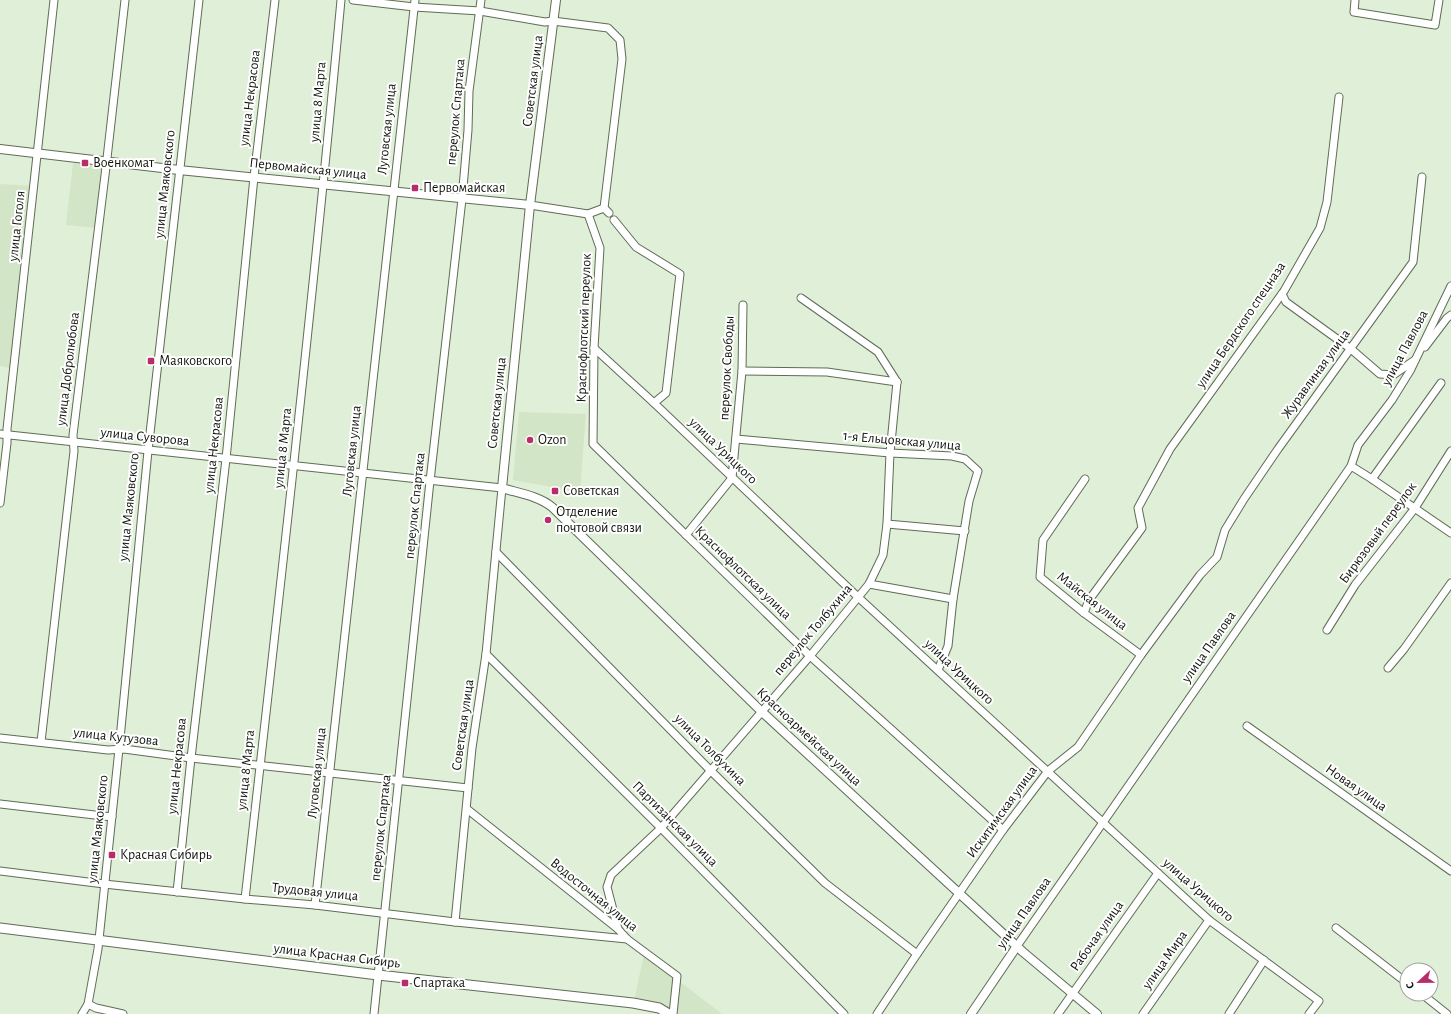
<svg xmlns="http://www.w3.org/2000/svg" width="1451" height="1014" viewBox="0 0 1451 1014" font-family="'Alegreya Sans',sans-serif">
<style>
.built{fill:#d2e5c6}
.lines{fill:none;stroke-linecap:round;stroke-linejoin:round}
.minor-casing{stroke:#5f6c57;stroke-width:9}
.tertiary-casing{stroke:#5f6c57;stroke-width:10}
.secondary-casing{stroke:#5f6c57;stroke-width:11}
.minor{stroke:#fff;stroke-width:7}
.tertiary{stroke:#fff;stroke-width:8}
.secondary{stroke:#fff;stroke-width:9}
.poi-dot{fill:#b72d69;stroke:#fff;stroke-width:1.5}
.labels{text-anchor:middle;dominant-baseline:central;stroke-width:4;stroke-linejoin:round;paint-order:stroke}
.street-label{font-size:14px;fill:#10150d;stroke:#fff}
.poi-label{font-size:14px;fill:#10150d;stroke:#fff;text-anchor:start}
</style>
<rect width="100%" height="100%" fill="#e0efd7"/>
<g class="built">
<polygon points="73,163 103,166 96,228 66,225"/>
<polygon points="0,184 33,186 14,369 0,366"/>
<polygon points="519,412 586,414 580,492 513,480"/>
<polygon points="644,954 722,1014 676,1014 666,1006 634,1001"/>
</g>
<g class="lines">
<g class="minor-casing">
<g id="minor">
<polyline points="353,0 414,7 480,11 545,22 553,21 608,28 620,40 622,59 604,208"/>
<polyline points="1355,0 1354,12 1435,25 1439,0"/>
<polyline points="530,205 588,214 604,208 609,213"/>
<polyline points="588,214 600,248 594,348 593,444 810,656 1003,830"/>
<polyline points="614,220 636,247 680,274 666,393 654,403"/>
<polyline points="1282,294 1286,302 1351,349 1380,374 1393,375 1415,360"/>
<polyline points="801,298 878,352 897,382"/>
<polyline points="1425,347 1447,318 1451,315"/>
<polyline points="594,348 654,403 859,598 1209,920 1319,1001 1309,1014"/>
<polyline points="742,371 827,372 897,382"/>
<polyline points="0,434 502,488 486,654 472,748 455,922"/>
<polyline points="736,439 890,453 952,456 965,459 978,471 969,501 953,599 948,646 938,670"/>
<polyline points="1351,466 1372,479 1451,533"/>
<polyline points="1085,479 1043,540 1040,577 1084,613 1141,655"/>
<polyline points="1372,479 1441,383"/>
<polyline points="0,503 7,443 7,429 54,0"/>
<polyline points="887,524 965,531"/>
<polyline points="686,535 732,478 742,371 743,305"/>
<polyline points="496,552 710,770 825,883 917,954"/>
<polyline points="869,584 953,599"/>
<polyline points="1084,613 1089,600 1142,528 1138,508 1170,449 1284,291 1320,228 1327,202 1339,97"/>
<polyline points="1327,630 1355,585 1415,508 1451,451"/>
<polyline points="486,654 661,828 844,1014"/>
<polyline points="1388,668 1404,649 1451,583"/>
<polyline points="1247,726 1451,871"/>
<polyline points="0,738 108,750 124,749 191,758 468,788"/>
<polyline points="41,742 74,451 73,435 106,167 125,0"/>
<polyline points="0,804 112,817"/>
<polyline points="467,809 618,929 627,939 677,976 673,1014"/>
<polyline points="0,871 104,884 245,899 315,905 455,922 627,939"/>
<polyline points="177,892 191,758 226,459 254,177 275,0"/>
<path d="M245,899C279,600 313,300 341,0"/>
<polyline points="315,905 415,0"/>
<polyline points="1336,928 1407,983"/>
<polyline points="618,929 607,887 611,875 661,828 810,656 869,584 883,555 887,524 890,453 897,382"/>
<polyline points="1017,946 1351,466 1358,445 1392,400 1410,371 1451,286"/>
<polyline points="1422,994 1447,1014"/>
<polyline points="88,1004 96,1008 123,1014"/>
<polyline points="82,1014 88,1004 98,949 119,749 148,451 199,0"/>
<polyline points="374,1014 430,481 462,199 468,130 469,91 481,0"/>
<polyline points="877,1014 917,954 1003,830 1048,771 1078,747 1141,655 1200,575 1217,557 1225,530 1244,499 1278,449 1413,262 1422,177"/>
<polyline points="1058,1014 1158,873"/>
<polyline points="1143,1014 1209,920"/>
<polyline points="1229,1014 1264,960"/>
</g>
</g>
<g class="tertiary-casing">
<g id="tertiary">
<path d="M556,0L530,205L502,488C518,493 539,496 552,507L761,711L1023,952L1097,1014"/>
<polyline points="0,149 179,170 530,205"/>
<polyline points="971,1014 1017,946"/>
</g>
</g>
<g class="secondary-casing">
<polyline id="secondary" points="0,928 378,975 633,1003 659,1008 669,1014"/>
</g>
<use href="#minor" class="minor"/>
<use href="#tertiary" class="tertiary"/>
<use href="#secondary" class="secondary"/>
</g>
<g class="poi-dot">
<rect x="81" y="159" width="8" height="8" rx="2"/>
<rect x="411" y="184" width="8" height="8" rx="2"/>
<rect x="147" y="357" width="8" height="8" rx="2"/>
<circle cx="530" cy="440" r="4"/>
<rect x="551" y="487" width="8" height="8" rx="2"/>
<circle cx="548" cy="520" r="4"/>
<rect x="108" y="851" width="8" height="8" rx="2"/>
<rect x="401" y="979" width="8" height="8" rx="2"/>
</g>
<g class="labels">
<g class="street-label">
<text transform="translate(533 81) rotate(-83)">Советская улица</text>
<text transform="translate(250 98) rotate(-83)">улица Некрасова</text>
<text transform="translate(318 102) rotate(-85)">улица 8 Марта</text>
<text transform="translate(456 112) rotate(-85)">переулок Спартака</text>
<text transform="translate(387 129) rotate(-84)">Луговская улица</text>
<text transform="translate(308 169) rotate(6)">Первомайская улица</text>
<text transform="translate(165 184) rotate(-84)">улица Маяковского</text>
<text transform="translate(17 226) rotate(-84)">улица Гоголя</text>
<text transform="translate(1241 325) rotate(-56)">улица Бердского спецназа</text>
<text transform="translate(584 328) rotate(-88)">Краснофлотский переулок</text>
<text transform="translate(1405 348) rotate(-62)">улица Павлова</text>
<text transform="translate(727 368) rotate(-87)">переулок Свободы</text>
<text transform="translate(68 369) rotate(-83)">улица Добролюбова</text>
<text transform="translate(1316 374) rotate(-54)">Журавлиная улица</text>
<text transform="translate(497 403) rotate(-84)">Советская улица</text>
<text transform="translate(145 437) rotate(6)">улица Суворова</text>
<text transform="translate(902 441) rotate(5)">1-я Ельцовская улица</text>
<text transform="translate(214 445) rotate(-84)">улица Некрасова</text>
<text transform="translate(283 448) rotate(-84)">улица 8 Марта</text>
<text transform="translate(352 451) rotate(-84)">Луговская улица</text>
<text transform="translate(723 451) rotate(44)">улица Урицкого</text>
<text transform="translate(415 506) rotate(-84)">переулок Спартака</text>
<text transform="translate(129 507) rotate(-84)">улица Маяковского</text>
<text transform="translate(1378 533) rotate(-54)">Бирюзовый переулок</text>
<text transform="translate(743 573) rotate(44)">Краснофлотская улица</text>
<text transform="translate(1092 601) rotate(38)">Майская улица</text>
<text transform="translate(813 630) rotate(-50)">переулок Толбухина</text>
<text transform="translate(1209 647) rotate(-55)">улица Павлова</text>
<text transform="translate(959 672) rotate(43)">улица Урицкого</text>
<text transform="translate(463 725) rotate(-82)">Советская улица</text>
<text transform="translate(116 737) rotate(6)">улица Кутузова</text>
<text transform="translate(809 737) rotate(43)">Красноармейская улица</text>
<text transform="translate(710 750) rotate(45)">улица Толбухина</text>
<text transform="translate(177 766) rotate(-84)">улица Некрасова</text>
<text transform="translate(246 770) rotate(-84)">улица 8 Марта</text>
<text transform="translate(317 773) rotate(-84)">Луговская улица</text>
<text transform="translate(1356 788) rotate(35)">Новая улица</text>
<text transform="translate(1002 812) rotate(-54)">Искитимская улица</text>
<text transform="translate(675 824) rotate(45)">Партизанская улица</text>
<text transform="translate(381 828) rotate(-84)">переулок Спартака</text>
<text transform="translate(98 829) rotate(-84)">улица Маяковского</text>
<text transform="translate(1198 890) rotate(41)">улица Урицкого</text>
<text transform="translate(315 892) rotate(6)">Трудовая улица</text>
<text transform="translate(594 895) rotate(39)">Водосточная улица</text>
<text transform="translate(1024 913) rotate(-55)">улица Павлова</text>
<text transform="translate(1097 936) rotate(-55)">Рабочая улица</text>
<text transform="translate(337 956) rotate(7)">улица Красная Сибирь</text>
<text transform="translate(1165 960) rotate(-55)">улица Мира</text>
</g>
<g class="poi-label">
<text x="93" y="163">Военкомат</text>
<text x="423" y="188">Первомайская</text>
<text x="159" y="361">Маяковского</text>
<text x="538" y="440">Ozon</text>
<text x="563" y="491">Советская</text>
<text x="556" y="512">Отделение<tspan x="556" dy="16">почтовой связи</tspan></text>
<text x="120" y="855">Красная Сибирь</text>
<text x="413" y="983">Спартака</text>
</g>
</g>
<g transform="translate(1419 982) rotate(248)"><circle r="19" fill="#ffffff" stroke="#9fa19e"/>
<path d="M0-3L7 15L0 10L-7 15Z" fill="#b72d69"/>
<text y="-6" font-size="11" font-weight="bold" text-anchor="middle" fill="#10150d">С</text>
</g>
</svg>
